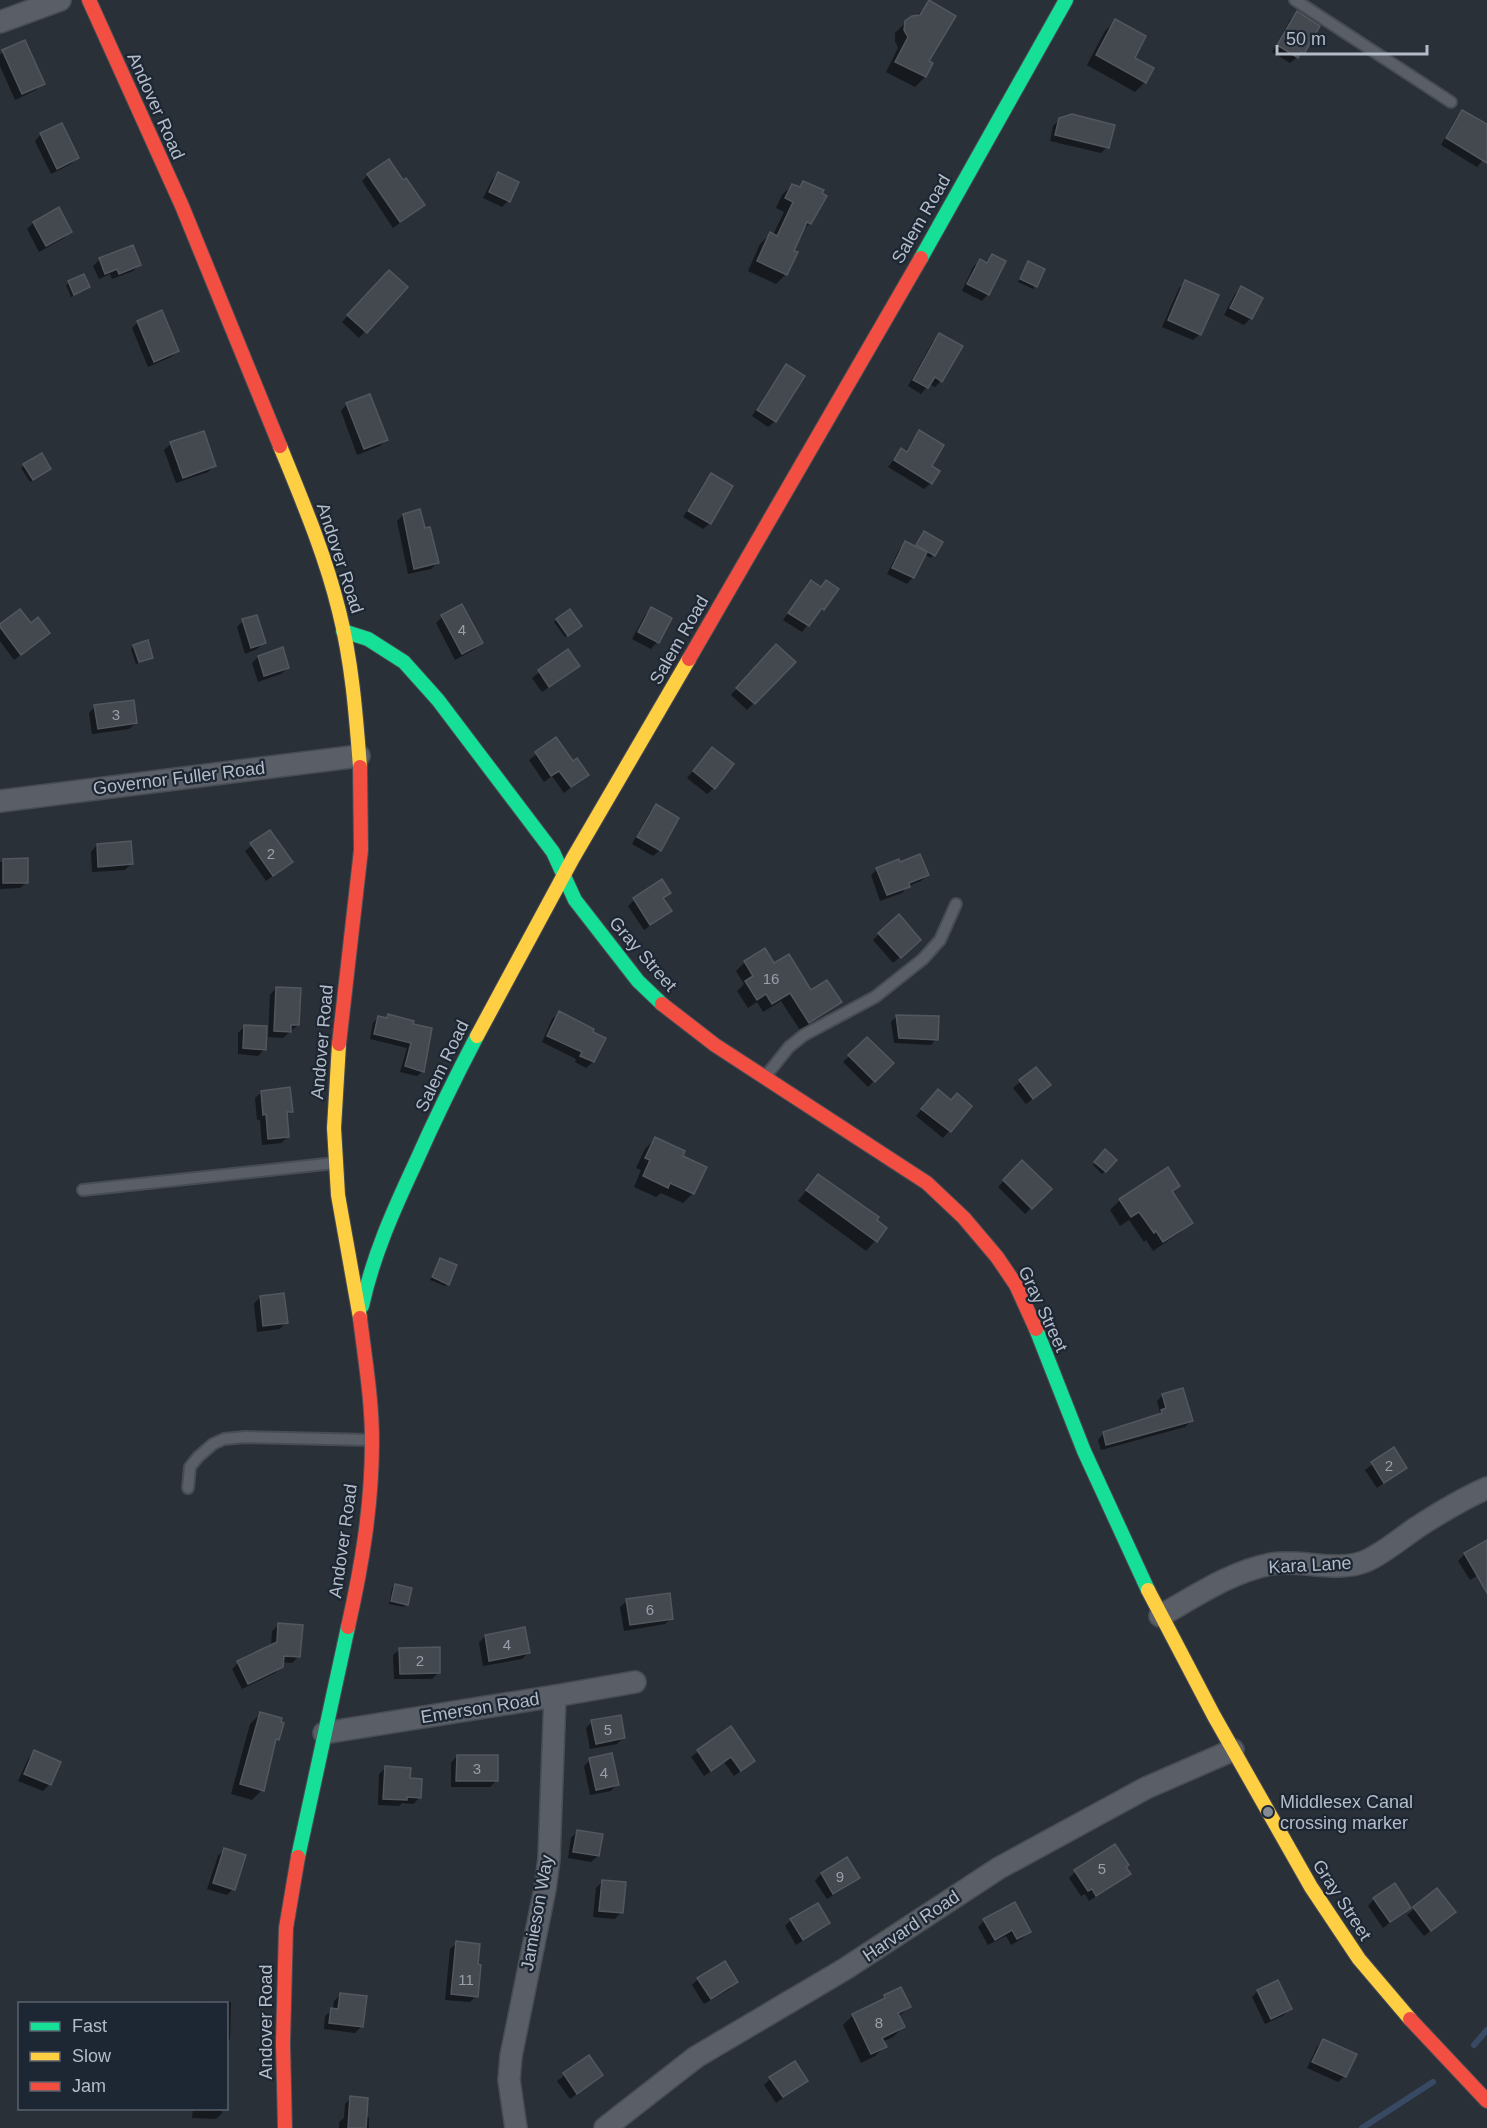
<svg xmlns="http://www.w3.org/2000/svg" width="1487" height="2128" viewBox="0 0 1487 2128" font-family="Arial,sans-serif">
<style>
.shadow{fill:#0007}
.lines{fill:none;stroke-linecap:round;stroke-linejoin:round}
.stream{stroke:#384963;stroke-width:6}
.building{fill:#444950;stroke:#52575f;stroke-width:1.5}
.lane-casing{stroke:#484c53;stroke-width:14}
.street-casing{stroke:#484c53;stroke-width:24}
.fast-casing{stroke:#484c53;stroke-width:16}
.slow-casing{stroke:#484c53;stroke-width:16}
.jam-casing{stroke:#484c53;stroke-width:16}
.lane{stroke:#5a5e66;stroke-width:10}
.street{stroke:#5a5e66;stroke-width:21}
.fast{stroke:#16e098;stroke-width:14}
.slow{stroke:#ffcf43;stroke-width:14}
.jam{stroke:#f24e42;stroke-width:14}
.poi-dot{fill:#848b96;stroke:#1d2633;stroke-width:2}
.labels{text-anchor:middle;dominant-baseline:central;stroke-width:4.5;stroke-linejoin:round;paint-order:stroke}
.number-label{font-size:15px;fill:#989fab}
.street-label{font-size:18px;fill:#b4bcc9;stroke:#1d2633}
.poi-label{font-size:18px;fill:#b4bcc9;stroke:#1d2633;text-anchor:start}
</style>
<rect width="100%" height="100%" fill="#2a3038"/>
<g class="shadow">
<polygon points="929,2 927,62 931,64 925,77 915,87 886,72 898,48 895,41 895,33 906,22 916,17"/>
<polygon points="1297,13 1303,53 1290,63 1272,52 1290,20"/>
<polygon points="1115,21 1145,82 1135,92 1087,65 1105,31"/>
<polygon points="24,42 43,83 36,90 15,100 0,66 0,54"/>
<polygon points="1463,111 1487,126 1487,155 1477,167 1441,145 1456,118"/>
<polygon points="1060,119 1107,147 1101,153 1050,141 1053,126"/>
<polygon points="41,134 78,158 71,164 51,174 35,141"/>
<polygon points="498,174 508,201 502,207 483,198 492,180"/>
<polygon points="368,175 403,182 423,205 393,228 362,181"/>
<polygon points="803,182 810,223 801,232 786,274 776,284 748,271 760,244 770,234 773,235 784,212 776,208 782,195 792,185 798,188"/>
<polygon points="58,209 70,232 64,238 39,252 27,229 33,223"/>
<polygon points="992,255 988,294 982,301 962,291 973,267 980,261 985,263"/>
<polygon points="100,259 139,265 133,271 112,279 110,274 99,279 93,266"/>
<polygon points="1028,263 1043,270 1033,289 1018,282"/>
<polygon points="382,278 406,287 359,338 342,322"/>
<polygon points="1186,282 1200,334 1193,340 1162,327 1179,288"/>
<polygon points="69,283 88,287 71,297 66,285"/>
<polygon points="1241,288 1261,298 1251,318 1244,325 1224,315 1235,294"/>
<polygon points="138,322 178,351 171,357 148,367 132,328"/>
<polygon points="940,334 941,381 935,387 929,384 921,394 908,386 933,341"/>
<polygon points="786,366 775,421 768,427 752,416 780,372"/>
<polygon points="347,404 386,440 380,446 357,455 341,411"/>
<polygon points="919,432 929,467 931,483 924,489 888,467 901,450 905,453 913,439"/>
<polygon points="171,444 215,465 208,472 176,483 164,450"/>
<polygon points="24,466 46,471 30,482 21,468"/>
<polygon points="711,474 710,523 703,529 683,517 705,481"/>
<polygon points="403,515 437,563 431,569 408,574 397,521"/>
<polygon points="922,535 933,555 931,558 924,554 913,577 907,584 887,574 899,550 905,543 915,548"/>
<polygon points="811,582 823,609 816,614 802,632 783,620"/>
<polygon points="651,609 670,619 657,642 651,649 632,639 645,615"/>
<polygon points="442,617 481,643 475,649 455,660 436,623"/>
<polygon points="557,620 578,628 565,637 554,622"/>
<polygon points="243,621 264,642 257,649 245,654 237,627"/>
<polygon points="31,625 41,639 14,660 0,641 0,626"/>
<polygon points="134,646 152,657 136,664 131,649"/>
<polygon points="568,651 571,672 542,692 532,678"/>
<polygon points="769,652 794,662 747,710 731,695"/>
<polygon points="258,657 288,668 281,674 258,682 252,663"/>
<polygon points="95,707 136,723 129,729 92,734 89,713"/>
<polygon points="556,739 573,763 587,775 564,793 552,776 544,782 529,760"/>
<polygon points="712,749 714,788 707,794 687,778"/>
<polygon points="656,806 660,850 653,856 632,844 650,812"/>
<polygon points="269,832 291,862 266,881 245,851"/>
<polygon points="97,845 131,864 125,870 92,872 91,852"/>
<polygon points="26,860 27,882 20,888 0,889 0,862"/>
<polygon points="877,869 927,875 921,881 908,886 902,893 880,901 871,875"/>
<polygon points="669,893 662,899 670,911 644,930 628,906 634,900"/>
<polygon points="879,934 913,946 893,963 873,940"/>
<polygon points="764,950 774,965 811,992 840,1002 831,1010 800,1030 781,1001 763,1012 757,1002 748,1008 737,991 744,984 736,971 745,962"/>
<polygon points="276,988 298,1025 283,1038 268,1037 270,995"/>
<polygon points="559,1013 604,1039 593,1062 586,1068 575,1062 576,1059 542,1042 552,1019"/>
<polygon points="388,1016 413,1022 423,1071 417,1076 400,1072 407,1048 370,1039 373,1023 379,1017 385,1019"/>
<polygon points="897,1016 936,1039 931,1045 894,1043 891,1022"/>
<polygon points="245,1026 265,1049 258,1056 238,1054 238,1033"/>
<polygon points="867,1039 891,1063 868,1087 843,1062"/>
<polygon points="1036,1069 1042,1092 1026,1104 1013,1088"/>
<polygon points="262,1092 291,1111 286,1116 288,1137 281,1143 262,1145 260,1120 257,1120 255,1098"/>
<polygon points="932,1097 970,1106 943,1138 916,1116"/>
<polygon points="655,1139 681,1156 693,1193 683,1203 661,1193 656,1197 634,1187 641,1170 636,1168 645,1149"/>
<polygon points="1105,1151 1115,1160 1102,1174 1093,1165"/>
<polygon points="1022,1162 1050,1189 1025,1214 998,1187"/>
<polygon points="1167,1169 1178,1186 1171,1193 1191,1222 1181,1232 1153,1251 1146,1240 1144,1242 1129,1220 1120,1226 1110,1210 1120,1200"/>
<polygon points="818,1176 875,1241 866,1251 798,1201"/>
<polygon points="441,1260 448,1284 445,1286 430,1280"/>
<polygon points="260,1297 286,1322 280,1329 257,1332 254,1304"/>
<polygon points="1163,1395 1191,1421 1185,1427 1101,1450 1098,1440 1103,1434 1156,1416 1160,1413 1157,1401"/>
<polygon points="1393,1449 1405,1467 1377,1488 1365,1470"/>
<polygon points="1487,1541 1487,1570 1470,1580 1458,1561 1465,1554"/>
<polygon points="395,1586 406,1604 404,1607 389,1604 392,1588"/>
<polygon points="627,1601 672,1618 665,1624 624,1631 620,1607"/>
<polygon points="279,1625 299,1656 292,1663 282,1662 282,1666 275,1673 242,1689 232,1669 238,1663 271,1647 272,1631"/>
<polygon points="485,1636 528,1653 522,1659 483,1666 479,1643"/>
<polygon points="400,1649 439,1672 432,1679 394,1679 393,1655"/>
<polygon points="260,1714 278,1739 274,1744 262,1790 252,1800 231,1794 250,1724"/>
<polygon points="592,1722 623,1738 617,1744 590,1749 586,1728"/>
<polygon points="730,1728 753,1761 734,1776 724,1762 704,1776 691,1757"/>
<polygon points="34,1752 59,1762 50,1784 43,1791 18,1781 28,1759"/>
<polygon points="457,1756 496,1781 490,1787 451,1787 451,1763"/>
<polygon points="590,1760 617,1784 611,1791 590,1795 584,1766"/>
<polygon points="386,1768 409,1780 419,1798 413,1804 402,1803 399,1806 378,1805 379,1774"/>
<polygon points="578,1831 598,1856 591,1862 568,1858 571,1838"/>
<polygon points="224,1850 233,1889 227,1895 207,1889 218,1856"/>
<polygon points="846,1859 858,1878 851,1884 827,1899 815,1881 821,1874"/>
<polygon points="1125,1867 1129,1874 1122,1880 1089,1901 1085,1894 1081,1896 1069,1878 1075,1872"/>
<polygon points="603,1881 621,1912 615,1919 593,1917 596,1888"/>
<polygon points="1437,1890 1447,1918 1424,1936 1407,1915"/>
<polygon points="1374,1899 1409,1907 1383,1928 1368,1906"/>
<polygon points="791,1920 828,1923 822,1929 796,1945 785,1926"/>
<polygon points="984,1921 1029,1931 1023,1938 1011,1945 1006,1936 988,1945 978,1927"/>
<polygon points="457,1943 476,1996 470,2002 445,2000 450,1949"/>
<polygon points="698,1979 736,1982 730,1989 704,2004 692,1985"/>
<polygon points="1258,1991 1290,2008 1284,2015 1265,2024 1252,1997"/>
<polygon points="341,1994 362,2026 355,2033 324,2029 325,2016 333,2010 334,2001"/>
<polygon points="885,1996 909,2007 898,2017 903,2027 893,2037 882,2042 885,2047 875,2056 861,2063 843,2025 853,2015 877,2003"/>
<polygon points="195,2001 231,2002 230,2039 226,2043 226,2004 193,2004"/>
<polygon points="1323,2041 1345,2076 1338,2082 1307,2068 1317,2047"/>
<polygon points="589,2057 601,2075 570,2099 557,2081"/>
<polygon points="770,2079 806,2081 776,2103 764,2085"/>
<polygon points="351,2098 365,2117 369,2117 369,2128 339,2128 339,2122 344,2118 345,2104"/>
<polygon points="193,2108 222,2108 222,2113 216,2119 192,2118"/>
</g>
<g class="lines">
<g class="stream">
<polyline points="1474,2045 1487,2030"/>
<polyline points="1362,2128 1433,2082"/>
</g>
</g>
<g class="building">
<polygon points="929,0 956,16 929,61 933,63 926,77 895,62 908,37 904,30 905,21 912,16 920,15"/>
<polygon points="1297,11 1320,26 1304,54 1301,52 1298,58 1277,45"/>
<polygon points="1115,19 1146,36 1135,58 1154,68 1146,83 1096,55"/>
<polygon points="25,40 45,84 22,94 2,50"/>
<polygon points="1462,110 1487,124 1487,163 1446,138"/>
<polygon points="1072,114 1115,125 1109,148 1055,135 1059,118"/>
<polygon points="62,123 79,158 57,169 40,133"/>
<polygon points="389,159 403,180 406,178 425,205 400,222 367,174"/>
<polygon points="498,172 519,182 510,202 489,192"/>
<polygon points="803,181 824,190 822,193 827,196 811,224 807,222 794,251 798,252 787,275 757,261 770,232 777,236 793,202 785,198 792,184 800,187"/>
<polygon points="59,207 72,232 46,246 33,222"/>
<polygon points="133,245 141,265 119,274 117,269 105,274 99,258"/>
<polygon points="992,254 1006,261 989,295 967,284 980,259 987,263"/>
<polygon points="1028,261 1045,269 1037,287 1020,279"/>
<polygon points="389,270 408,287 367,333 347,315"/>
<polygon points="84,274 90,287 74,295 68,281"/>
<polygon points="1185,280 1219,295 1201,335 1168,320"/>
<polygon points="1241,286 1263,298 1252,319 1230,308"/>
<polygon points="162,310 179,351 154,362 137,321"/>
<polygon points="939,333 963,346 942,382 935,377 928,388 913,380"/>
<polygon points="786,364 805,376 776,422 757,410"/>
<polygon points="370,394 388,440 364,449 346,403"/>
<polygon points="919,430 944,445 932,466 940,471 932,484 894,460 901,448 907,452"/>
<polygon points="204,431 216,466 183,478 170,442"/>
<polygon points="42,453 51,469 33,480 23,464"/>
<polygon points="711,473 733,486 711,524 688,511"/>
<polygon points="420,509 425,528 430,527 439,563 414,569 403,514"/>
<polygon points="924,531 943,542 935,556 916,545"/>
<polygon points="905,541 927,552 914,578 892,568"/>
<polygon points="811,580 821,587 826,580 839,589 824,610 822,608 809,626 788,613"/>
<polygon points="462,604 483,643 462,654 441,615"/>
<polygon points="651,607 672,618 659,643 638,632"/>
<polygon points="20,609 31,623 38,617 50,633 21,655 0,627 0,624"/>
<polygon points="570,609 582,626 568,636 556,619"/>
<polygon points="257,615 266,643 251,648 242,619"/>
<polygon points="148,640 153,658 139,662 133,645"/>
<polygon points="776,644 796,662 755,704 736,688"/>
<polygon points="283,647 289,668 264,676 258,656"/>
<polygon points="568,649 580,666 549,687 538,670"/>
<polygon points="134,700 137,723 98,729 94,705"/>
<polygon points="556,737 573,761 577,758 589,775 571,787 559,771 551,776 535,752"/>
<polygon points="712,747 734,764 715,789 693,771"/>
<polygon points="656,804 679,818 661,851 637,837"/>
<polygon points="270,830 293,862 273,876 250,843"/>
<polygon points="131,841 133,864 98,867 97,844"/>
<polygon points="920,854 929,875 909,883 910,887 887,895 876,868 899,859 900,862"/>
<polygon points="28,858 28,883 3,883 3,859"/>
<polygon points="662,879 671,893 663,898 672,911 650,925 633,898"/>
<polygon points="899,914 921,940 901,958 878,933"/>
<polygon points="765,948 774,963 789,954 811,990 827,980 842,1002 809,1023 790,993 772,1004 766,994 757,1000 745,981 753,976 744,961"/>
<polygon points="276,987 301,988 299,1025 291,1025 291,1032 274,1031"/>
<polygon points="559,1011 594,1029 593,1032 606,1038 594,1062 580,1056 582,1052 547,1036"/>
<polygon points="388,1014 414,1021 413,1024 432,1028 424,1072 405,1066 411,1043 374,1034 378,1016 387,1018"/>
<polygon points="896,1015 939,1016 938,1040 899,1038"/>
<polygon points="244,1025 267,1026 266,1050 243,1048"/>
<polygon points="867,1037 894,1063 875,1082 848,1055"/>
<polygon points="1036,1067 1051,1085 1033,1099 1019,1080"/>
<polygon points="290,1087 293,1112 287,1112 289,1137 268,1139 266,1114 263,1115 261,1091"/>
<polygon points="938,1089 951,1100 957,1093 972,1106 951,1132 921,1109"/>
<polygon points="655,1137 685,1151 683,1156 707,1167 694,1194 670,1183 668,1188 643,1176 650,1160 645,1158"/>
<polygon points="1105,1149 1117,1160 1106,1172 1094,1162"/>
<polygon points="1022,1160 1052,1189 1032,1209 1003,1180"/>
<polygon points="1168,1167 1180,1186 1172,1191 1193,1223 1163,1242 1156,1231 1154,1233 1139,1212 1131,1217 1119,1199"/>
<polygon points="818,1174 879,1217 877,1220 887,1228 877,1242 806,1190"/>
<polygon points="440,1258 457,1265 449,1285 432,1277"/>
<polygon points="284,1293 288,1323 263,1326 260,1296"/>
<polygon points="1183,1388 1193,1421 1106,1445 1103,1432 1162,1413 1161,1410 1166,1408 1162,1394"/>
<polygon points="1394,1447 1407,1468 1384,1483 1371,1462"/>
<polygon points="1487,1540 1487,1593 1464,1553"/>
<polygon points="395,1584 412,1588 408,1605 391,1601"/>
<polygon points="670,1593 673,1619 630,1625 626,1599"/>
<polygon points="278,1623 303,1625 300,1657 284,1656 283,1667 248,1684 237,1661 277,1642"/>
<polygon points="525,1627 530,1653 489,1661 485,1635"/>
<polygon points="440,1647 440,1673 400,1674 399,1648"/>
<polygon points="260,1712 282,1718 281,1722 284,1723 279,1740 276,1739 264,1791 240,1784"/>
<polygon points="621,1715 625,1738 596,1744 591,1720"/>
<polygon points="731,1726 755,1761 741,1771 731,1757 711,1771 697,1750"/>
<polygon points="34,1750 61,1762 51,1785 24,1774"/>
<polygon points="612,1753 619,1785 596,1790 589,1758"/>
<polygon points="457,1755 498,1755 498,1781 456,1781"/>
<polygon points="385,1766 411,1768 410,1778 422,1779 421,1798 407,1797 407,1800 383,1799"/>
<polygon points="577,1830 603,1834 599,1856 573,1852"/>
<polygon points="1115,1844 1129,1865 1126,1867 1131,1874 1096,1896 1092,1889 1088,1891 1074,1870"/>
<polygon points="224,1848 246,1855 235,1890 213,1883"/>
<polygon points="847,1857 860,1878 833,1894 821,1873"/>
<polygon points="602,1880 626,1882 623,1913 599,1911"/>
<polygon points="1395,1883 1411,1908 1390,1922 1373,1898"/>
<polygon points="1437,1888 1456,1912 1431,1931 1413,1907"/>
<polygon points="1015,1902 1031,1932 1017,1939 1012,1930 995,1940 983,1919"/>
<polygon points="818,1903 830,1923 803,1940 790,1919"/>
<polygon points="456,1941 480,1944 478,1964 481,1965 478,1997 451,1994"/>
<polygon points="725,1961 738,1982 711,1999 697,1978"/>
<polygon points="1278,1980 1292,2009 1271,2019 1257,1990"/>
<polygon points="901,1987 911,2007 898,2013 905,2027 882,2038 887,2047 871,2054 852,2014 885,1998 884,1995"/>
<polygon points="340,1993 367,1996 363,2027 329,2023 331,2008 338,2009"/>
<polygon points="1323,2039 1357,2054 1346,2077 1312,2062"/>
<polygon points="589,2055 603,2075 577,2094 563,2073"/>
<polygon points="795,2061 808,2081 783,2097 769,2077"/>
<polygon points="350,2096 368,2098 366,2128 348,2128"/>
</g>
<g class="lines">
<g class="lane-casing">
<g id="lane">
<polyline points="1295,0 1451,102"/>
<polyline points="765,1077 789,1047 804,1035 875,997 923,959 940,940 956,904"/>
<polyline points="83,1190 335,1163"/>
<polyline points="188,1488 190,1467 198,1457 213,1444 224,1439 245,1437 371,1440"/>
</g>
</g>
<g class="street-casing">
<g id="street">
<polyline points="0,22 60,0"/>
<polyline points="0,801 359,756"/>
<path d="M1160,1616C1196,1596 1230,1572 1271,1564C1302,1559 1337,1573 1366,1561C1384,1553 1400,1539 1416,1528C1439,1513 1462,1499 1487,1488"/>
<polyline points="324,1733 555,1696 635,1682"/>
<polyline points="516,2128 509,2080 511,2056 545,1889 549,1859 555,1696"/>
<polyline points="605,2128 696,2057 845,1969 999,1868 1146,1788 1233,1750"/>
</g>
</g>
<g class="fast-casing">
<g id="fast">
<polyline points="921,258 1066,0"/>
<polyline points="343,631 368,639 404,662 438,700 553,852 575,900 638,981 662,1004"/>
<path d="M362,1306C373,1256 393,1211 415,1164C434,1121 455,1078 477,1036"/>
<polyline points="1036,1329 1084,1451 1148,1590"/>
<polyline points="298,1857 348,1627"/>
</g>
</g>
<g class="slow-casing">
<g id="slow">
<path d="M280,446C302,500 325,554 339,611C352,662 356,715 360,767"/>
<polyline points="477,1036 573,858 689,659"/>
<polyline points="339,1044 334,1128 338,1195 360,1318"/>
<polyline points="1148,1590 1214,1716 1311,1887 1359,1959 1410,2019"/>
</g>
</g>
<g class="jam-casing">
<g id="jam">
<polyline points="89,0 182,206 280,446"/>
<polyline points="689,659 921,258"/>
<polyline points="662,1004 715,1045 927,1183 964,1218 997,1257 1016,1285 1036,1329"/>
<polyline points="339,1044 361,850 360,767"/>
<path d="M348,1627C362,1565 372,1505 372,1441C372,1400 365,1359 360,1318"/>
<polyline points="1410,2019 1487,2101"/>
<polyline points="285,2128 283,2043 286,1928 298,1857"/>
</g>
</g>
<use href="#lane" class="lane"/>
<use href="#street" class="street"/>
<use href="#fast" class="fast"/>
<use href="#slow" class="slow"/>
<use href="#jam" class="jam"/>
</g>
<circle class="poi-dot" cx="1268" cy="1812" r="6"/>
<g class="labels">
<g class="number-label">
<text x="462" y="629">4</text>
<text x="116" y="714">3</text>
<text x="271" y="853">2</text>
<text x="771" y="978">16</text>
<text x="1389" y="1465">2</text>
<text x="650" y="1609">6</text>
<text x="507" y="1644">4</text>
<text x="420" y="1660">2</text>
<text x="608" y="1729">5</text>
<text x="477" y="1768">3</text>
<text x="604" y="1772">4</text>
<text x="1102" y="1868">5</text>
<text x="840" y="1876">9</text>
<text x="466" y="1979">11</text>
<text x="879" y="2022">8</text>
</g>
<g class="street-label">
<text transform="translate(156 106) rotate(66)">Andover Road</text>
<text transform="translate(921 219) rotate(-60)">Salem Road</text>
<text transform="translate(340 558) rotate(72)">Andover Road</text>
<text transform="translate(679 640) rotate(-60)">Salem Road</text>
<text transform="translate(179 778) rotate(-7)">Governor Fuller Road</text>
<text transform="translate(643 954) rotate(49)">Gray Street</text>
<text transform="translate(322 1042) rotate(-85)">Andover Road</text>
<text transform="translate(442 1066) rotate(-64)">Salem Road</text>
<text transform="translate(1043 1309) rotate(65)">Gray Street</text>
<text transform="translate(343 1541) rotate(-82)">Andover Road</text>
<text transform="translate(1310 1565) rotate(-3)">Kara Lane</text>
<text transform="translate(480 1708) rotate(-9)">Emerson Road</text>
<text transform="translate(1342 1900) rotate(57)">Gray Street</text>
<text transform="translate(537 1913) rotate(-80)">Jamieson Way</text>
<text transform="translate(911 1926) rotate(-34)">Harvard Road</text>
<text transform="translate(266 2022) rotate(-90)">Andover Road</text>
</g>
<g class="poi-label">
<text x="1280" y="1802">Middlesex Canal<tspan x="1280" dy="21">crossing marker</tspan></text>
</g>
</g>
<rect x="18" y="2002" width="210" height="108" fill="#1d2633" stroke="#59626f" stroke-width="1.5"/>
<rect x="30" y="2022" width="30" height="9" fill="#16e098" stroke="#59626f" stroke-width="1.5"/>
<text x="72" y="2032" font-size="18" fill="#b4bcc9">Fast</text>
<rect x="30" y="2052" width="30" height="9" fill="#ffcf43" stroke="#59626f" stroke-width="1.5"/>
<text x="72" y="2062" font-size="18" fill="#b4bcc9">Slow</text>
<rect x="30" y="2082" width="30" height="9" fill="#f24e42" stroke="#59626f" stroke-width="1.5"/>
<text x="72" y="2092" font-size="18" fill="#b4bcc9">Jam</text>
<path d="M1277 45v9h150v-9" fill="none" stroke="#b4bcc9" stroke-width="3"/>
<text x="1286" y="45" font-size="18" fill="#b4bcc9" stroke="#1d2633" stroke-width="4.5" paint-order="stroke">50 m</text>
</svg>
